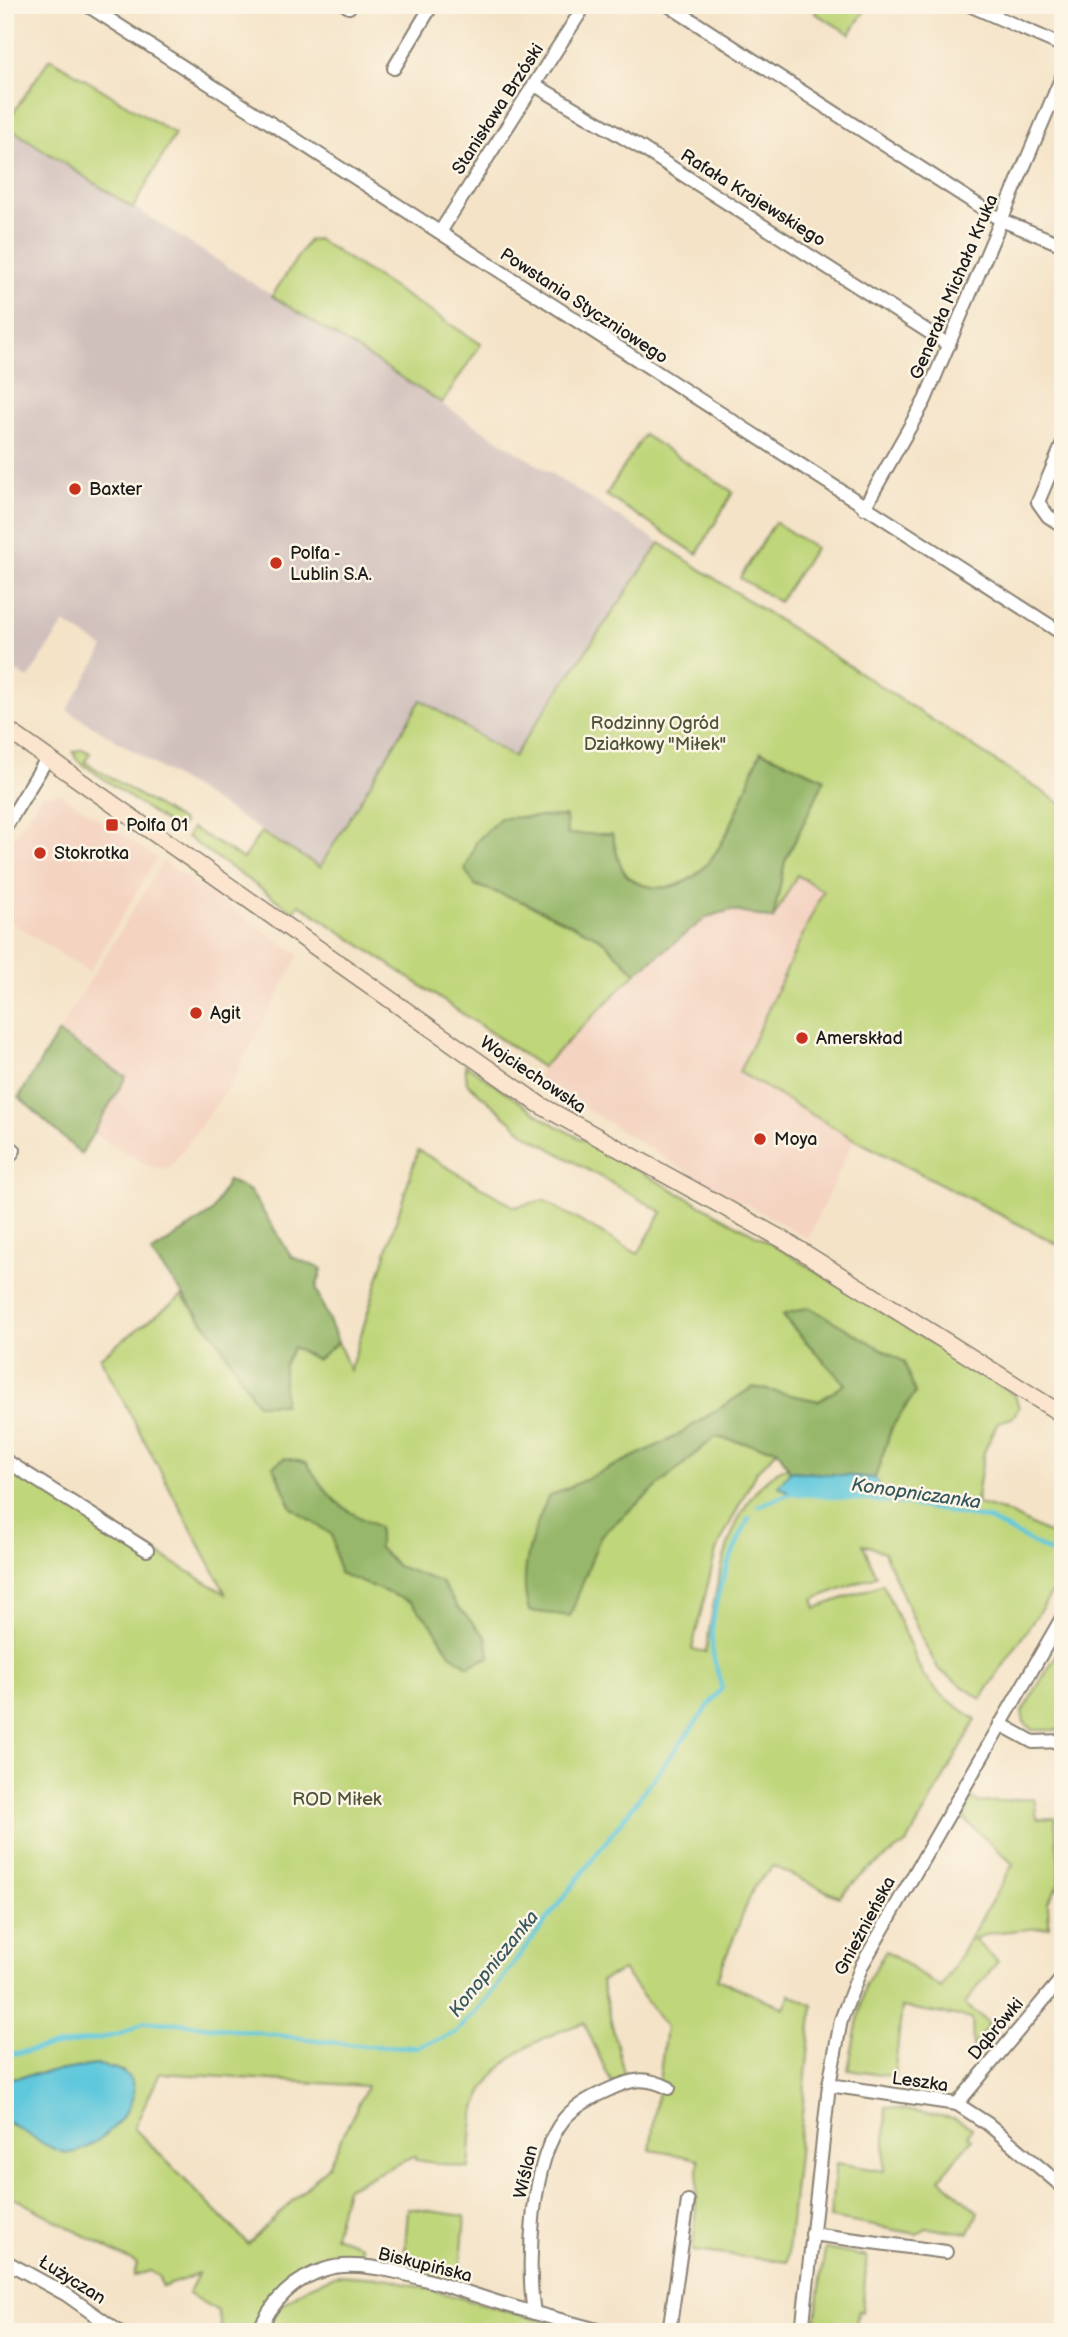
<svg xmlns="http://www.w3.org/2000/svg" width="1068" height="2337" viewBox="0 0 1068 2337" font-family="'Balsamiq Sans',sans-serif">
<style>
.built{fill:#f4d3c1}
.industrial{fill:#d0c0bc}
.green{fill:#bfd67a;stroke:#6e794b;stroke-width:2;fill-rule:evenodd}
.forest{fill:#97b76a;stroke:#5a6a43;stroke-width:2}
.water{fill:#60c8dc;stroke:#3e727c;stroke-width:2}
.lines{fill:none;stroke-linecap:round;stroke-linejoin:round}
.stream{stroke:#60c8dc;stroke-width:4.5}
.street-casing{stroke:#888072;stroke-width:16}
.secondary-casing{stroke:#888072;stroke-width:19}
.street{stroke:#fff;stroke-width:12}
.secondary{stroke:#fce5cf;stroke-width:16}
.poi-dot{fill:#c8321e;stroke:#fcf5e5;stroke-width:2.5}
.labels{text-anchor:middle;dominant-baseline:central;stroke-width:5;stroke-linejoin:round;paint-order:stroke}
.street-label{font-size:18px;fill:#1c1c1c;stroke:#fcf5e5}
.poi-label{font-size:18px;fill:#1c1c1c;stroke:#fcf5e5;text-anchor:start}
.park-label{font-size:18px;fill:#4d5438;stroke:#fcf5e5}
.water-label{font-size:19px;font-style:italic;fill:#34585f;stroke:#fcf5e5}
</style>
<rect width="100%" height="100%" fill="#fcf5e5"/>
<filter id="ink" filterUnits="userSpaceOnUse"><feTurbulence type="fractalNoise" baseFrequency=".0143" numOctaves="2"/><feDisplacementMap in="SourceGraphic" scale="14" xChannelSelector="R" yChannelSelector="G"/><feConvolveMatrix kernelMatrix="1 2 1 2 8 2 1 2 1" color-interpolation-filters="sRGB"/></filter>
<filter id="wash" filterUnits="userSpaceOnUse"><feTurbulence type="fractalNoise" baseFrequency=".00686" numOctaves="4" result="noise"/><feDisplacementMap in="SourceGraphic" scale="28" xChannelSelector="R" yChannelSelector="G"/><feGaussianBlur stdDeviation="1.57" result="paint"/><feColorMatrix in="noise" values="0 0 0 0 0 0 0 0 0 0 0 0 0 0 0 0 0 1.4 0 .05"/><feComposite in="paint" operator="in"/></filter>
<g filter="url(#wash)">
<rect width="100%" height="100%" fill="#f4e3c7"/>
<g class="built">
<polygon points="59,793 157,858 89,972 5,918 5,852 41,796"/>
<polygon points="163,861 299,955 232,1082 169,1169 149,1166 93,1134 125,1077 58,1033"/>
<polygon points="797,874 823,891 739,1072 854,1139 808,1238 686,1171 536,1078 542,1067 675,939 706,917 731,910 773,919"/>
</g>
<polygon class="industrial" points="5,125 660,543 513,757 421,700 320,867 67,710 104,648 64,623 28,679 5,663"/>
<g class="green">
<polygon points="819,5 868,5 850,34 815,13"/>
<polygon points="50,58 175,134 133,208 5,125"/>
<polygon points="317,239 481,344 442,403 272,296 308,241"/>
<polygon points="644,435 733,492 697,554 606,495"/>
<polygon points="775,522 815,548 779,602 740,578"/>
<path d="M660,543L1063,805V1247L854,1139L739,1072L823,891L797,875L773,919L785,861L825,779L761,751C740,797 718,896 653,887C620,883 619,862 612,834H567L500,818L476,842L466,870L475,885L523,902L600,938L636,973L542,1067L299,904L294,912L187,837L192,828L243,859L261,832L320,867L421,700L513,757Z"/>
<polygon points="82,749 90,753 85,762 183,822 178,831 77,760 73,752"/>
<path d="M465,1064L548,1121L779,1248L1015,1395L1019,1408L1012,1418L998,1422L984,1452L976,1503L1006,1512L1063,1541V1576L981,1699L939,1670L923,1641L884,1552L863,1544L876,1576L813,1599L816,1608L883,1584L923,1675L939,1693L976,1720L907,1843L865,1872L839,1897L773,1866L754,1887L717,1979L784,2008L790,1994L813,2005L787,2262L693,2251L699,2159L650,2150L666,2027L623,1970L601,1981L625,2077L612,2084L584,2023C536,2038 488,2061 474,2115C470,2131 471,2151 469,2168L415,2160V2156L346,2188L334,2236L361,2245V2261C311,2261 266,2281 252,2332H222L218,2311L188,2294L198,2274L163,2287L158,2276L150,2271L134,2276L137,2264L5,2193V2121C65,2154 77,2170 128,2109L123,2071L96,2065L5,2079V1462L226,1594L100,1357L182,1296L218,1340L284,1404V1365L293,1347L317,1360L338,1342L350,1370L418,1150L515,1207L543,1200L638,1254L662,1212L527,1135L467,1083ZM782,1316L915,1393L892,1427L875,1478L790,1471L787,1467C728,1491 714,1596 706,1652L692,1649L716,1551L756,1472L778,1450L715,1437L601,1535L673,1438L753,1387L819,1401L845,1384ZM160,2073L366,2086L367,2087L328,2166L248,2244L134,2128Z"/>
<polygon points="1063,1644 1063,1730 1032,1730 1024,1722 1022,1712"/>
<polygon points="972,1798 980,1803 1034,1798 1037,1819 1055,1818 1060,1883 1048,1902 1049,1927 990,1933 973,1939 998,1961 965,2004 989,2023 973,2048 972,2019 902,2007 894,2077 848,2070 865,1985 886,1951 941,1988 1013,1864 963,1818"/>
<polygon points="886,2107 954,2118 972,2128 968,2136 972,2139 940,2178 978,2212 969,2233 926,2228 917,2234 830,2218 836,2163 884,2171"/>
<polygon points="408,2208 465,2216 459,2283 413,2273 404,2264"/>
<polygon points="825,2249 867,2257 862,2312 858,2311 855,2332 814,2332"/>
<polygon points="337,2275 391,2279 584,2332 267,2332 275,2309 308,2287"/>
</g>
<g class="forest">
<path d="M761,751L825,779L785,861L773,919L731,910L707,917L636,973L600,938L523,902L475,885L465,870L476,842L500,818L566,816L567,834H612C619,862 620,883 653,887C718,896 740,797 761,751Z"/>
<polygon points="58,1033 126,1077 81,1154 19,1097"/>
<polygon points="228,1180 250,1191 292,1257 322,1269 316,1289 338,1342 317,1360 293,1347 284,1365 284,1404 257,1404 218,1340 151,1253 212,1212"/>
<path d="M809,1307L904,1362L915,1393L892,1427L875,1478L790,1471L778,1450L715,1437L601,1535L570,1616L529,1611C517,1573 533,1531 548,1497L673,1438L753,1387L819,1401L845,1384L782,1315Z"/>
<path d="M285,1458L307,1463C328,1498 341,1510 379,1527V1548L397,1566L441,1582L457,1606L487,1638L489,1657L468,1666L450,1654L432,1625L411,1602L339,1573L332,1535L292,1508L273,1466Z"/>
</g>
<g class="water">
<polygon points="790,1471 875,1478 890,1503 791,1493 778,1486"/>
<path d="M96,2065C181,2073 99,2154 68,2153C52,2152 21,2129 5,2121V2079Z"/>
</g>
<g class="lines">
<g class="stream">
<polyline points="758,1506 791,1493 900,1503 988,1519 1063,1559"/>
<path d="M5,2055L118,2035L145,2022L179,2023L365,2046L417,2047L456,2033L487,1999L722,1688C719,1675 712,1659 712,1645C710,1601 730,1556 749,1518"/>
</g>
</g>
</g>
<g filter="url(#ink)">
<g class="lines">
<g class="street-casing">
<g id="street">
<polyline points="87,5 1063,634"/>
<polyline points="346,5 349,7"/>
<polyline points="668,5 1001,220 1063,245"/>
<polyline points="969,5 1063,46"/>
<polyline points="394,68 432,5"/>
<polyline points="535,85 643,149 949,345"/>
<polyline points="440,232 585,5"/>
<polyline points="1063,443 1038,502 1048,516 1063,526"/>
<polyline points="864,508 925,400 1063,74"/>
<polyline points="5,828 48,757"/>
<polyline points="5,1163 14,1150"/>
<polyline points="5,1460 147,1550"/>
<polyline points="1000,1724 1033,1742 1063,1741"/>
<polyline points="829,2085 957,2104 988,2124 1063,2187"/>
<polyline points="957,2104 1063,1977"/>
<polyline points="812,2234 946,2252"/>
<polyline points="5,2261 67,2295 119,2332"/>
<path d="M534,2313C526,2263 531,2160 564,2119C574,2107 594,2096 608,2090C632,2079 645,2076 669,2088"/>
<path d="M259,2332C270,2302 295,2278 326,2269C370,2255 459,2291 503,2304C537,2314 571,2323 605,2332"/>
<polyline points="669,2332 688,2201"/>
<polyline points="802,2332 829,2085 841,2020 862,1965 1063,1616"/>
</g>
</g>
<g class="secondary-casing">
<polyline id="secondary" points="5,728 540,1105 787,1242 1063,1415"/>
</g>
<use href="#street" class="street"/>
<use href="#secondary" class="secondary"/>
</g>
</g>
<g class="poi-dot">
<circle cx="75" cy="489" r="7"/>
<circle cx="276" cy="563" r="7"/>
<rect x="105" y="818" width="14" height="14" rx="3.5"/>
<circle cx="40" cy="853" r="7"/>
<circle cx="196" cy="1013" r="7"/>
<circle cx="802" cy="1038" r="7"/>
<circle cx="760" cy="1139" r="7"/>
</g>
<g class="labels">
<g class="street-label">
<text transform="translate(498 109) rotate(-57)">Stanisława Brzóski</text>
<text transform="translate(753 198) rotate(32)">Rafała Krajewskiego</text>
<text transform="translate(954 287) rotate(-67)">Generała Michała Kruka</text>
<text transform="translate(584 306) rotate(33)">Powstania Styczniowego</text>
<text transform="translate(533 1075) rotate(34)">Wojciechowska</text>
<text transform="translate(865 1926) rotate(-62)">Gnieźnieńska</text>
<text transform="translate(996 2029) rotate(-50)">Dąbrówki</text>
<text transform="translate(920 2082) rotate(8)">Leszka</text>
<text transform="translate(526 2172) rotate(-77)">Wiślan</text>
<text transform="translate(425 2265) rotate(14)">Biskupińska</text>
<text transform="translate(72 2280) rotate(32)">Łużyczan</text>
</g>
<g class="poi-label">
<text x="89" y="489">Baxter</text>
<text x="290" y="553">Polfa -<tspan x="290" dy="21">Lublin S.A.</tspan></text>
<text x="126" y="825">Polfa 01</text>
<text x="54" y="853">Stokrotka</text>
<text x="210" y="1013">Agit</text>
<text x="816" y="1038">Amerskład</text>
<text x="774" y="1139">Moya</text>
</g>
<g class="park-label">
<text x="655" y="723">Rodzinny Ogród<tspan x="655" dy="21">Działkowy "Miłek"</tspan></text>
<text x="337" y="1799">ROD Miłek</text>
</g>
<g class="water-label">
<text transform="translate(916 1494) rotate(8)">Konopniczanka</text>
<text transform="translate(494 1964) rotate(-51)">Konopniczanka</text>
</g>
</g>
<rect width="1068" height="2337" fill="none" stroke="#fcf5e5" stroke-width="28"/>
</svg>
